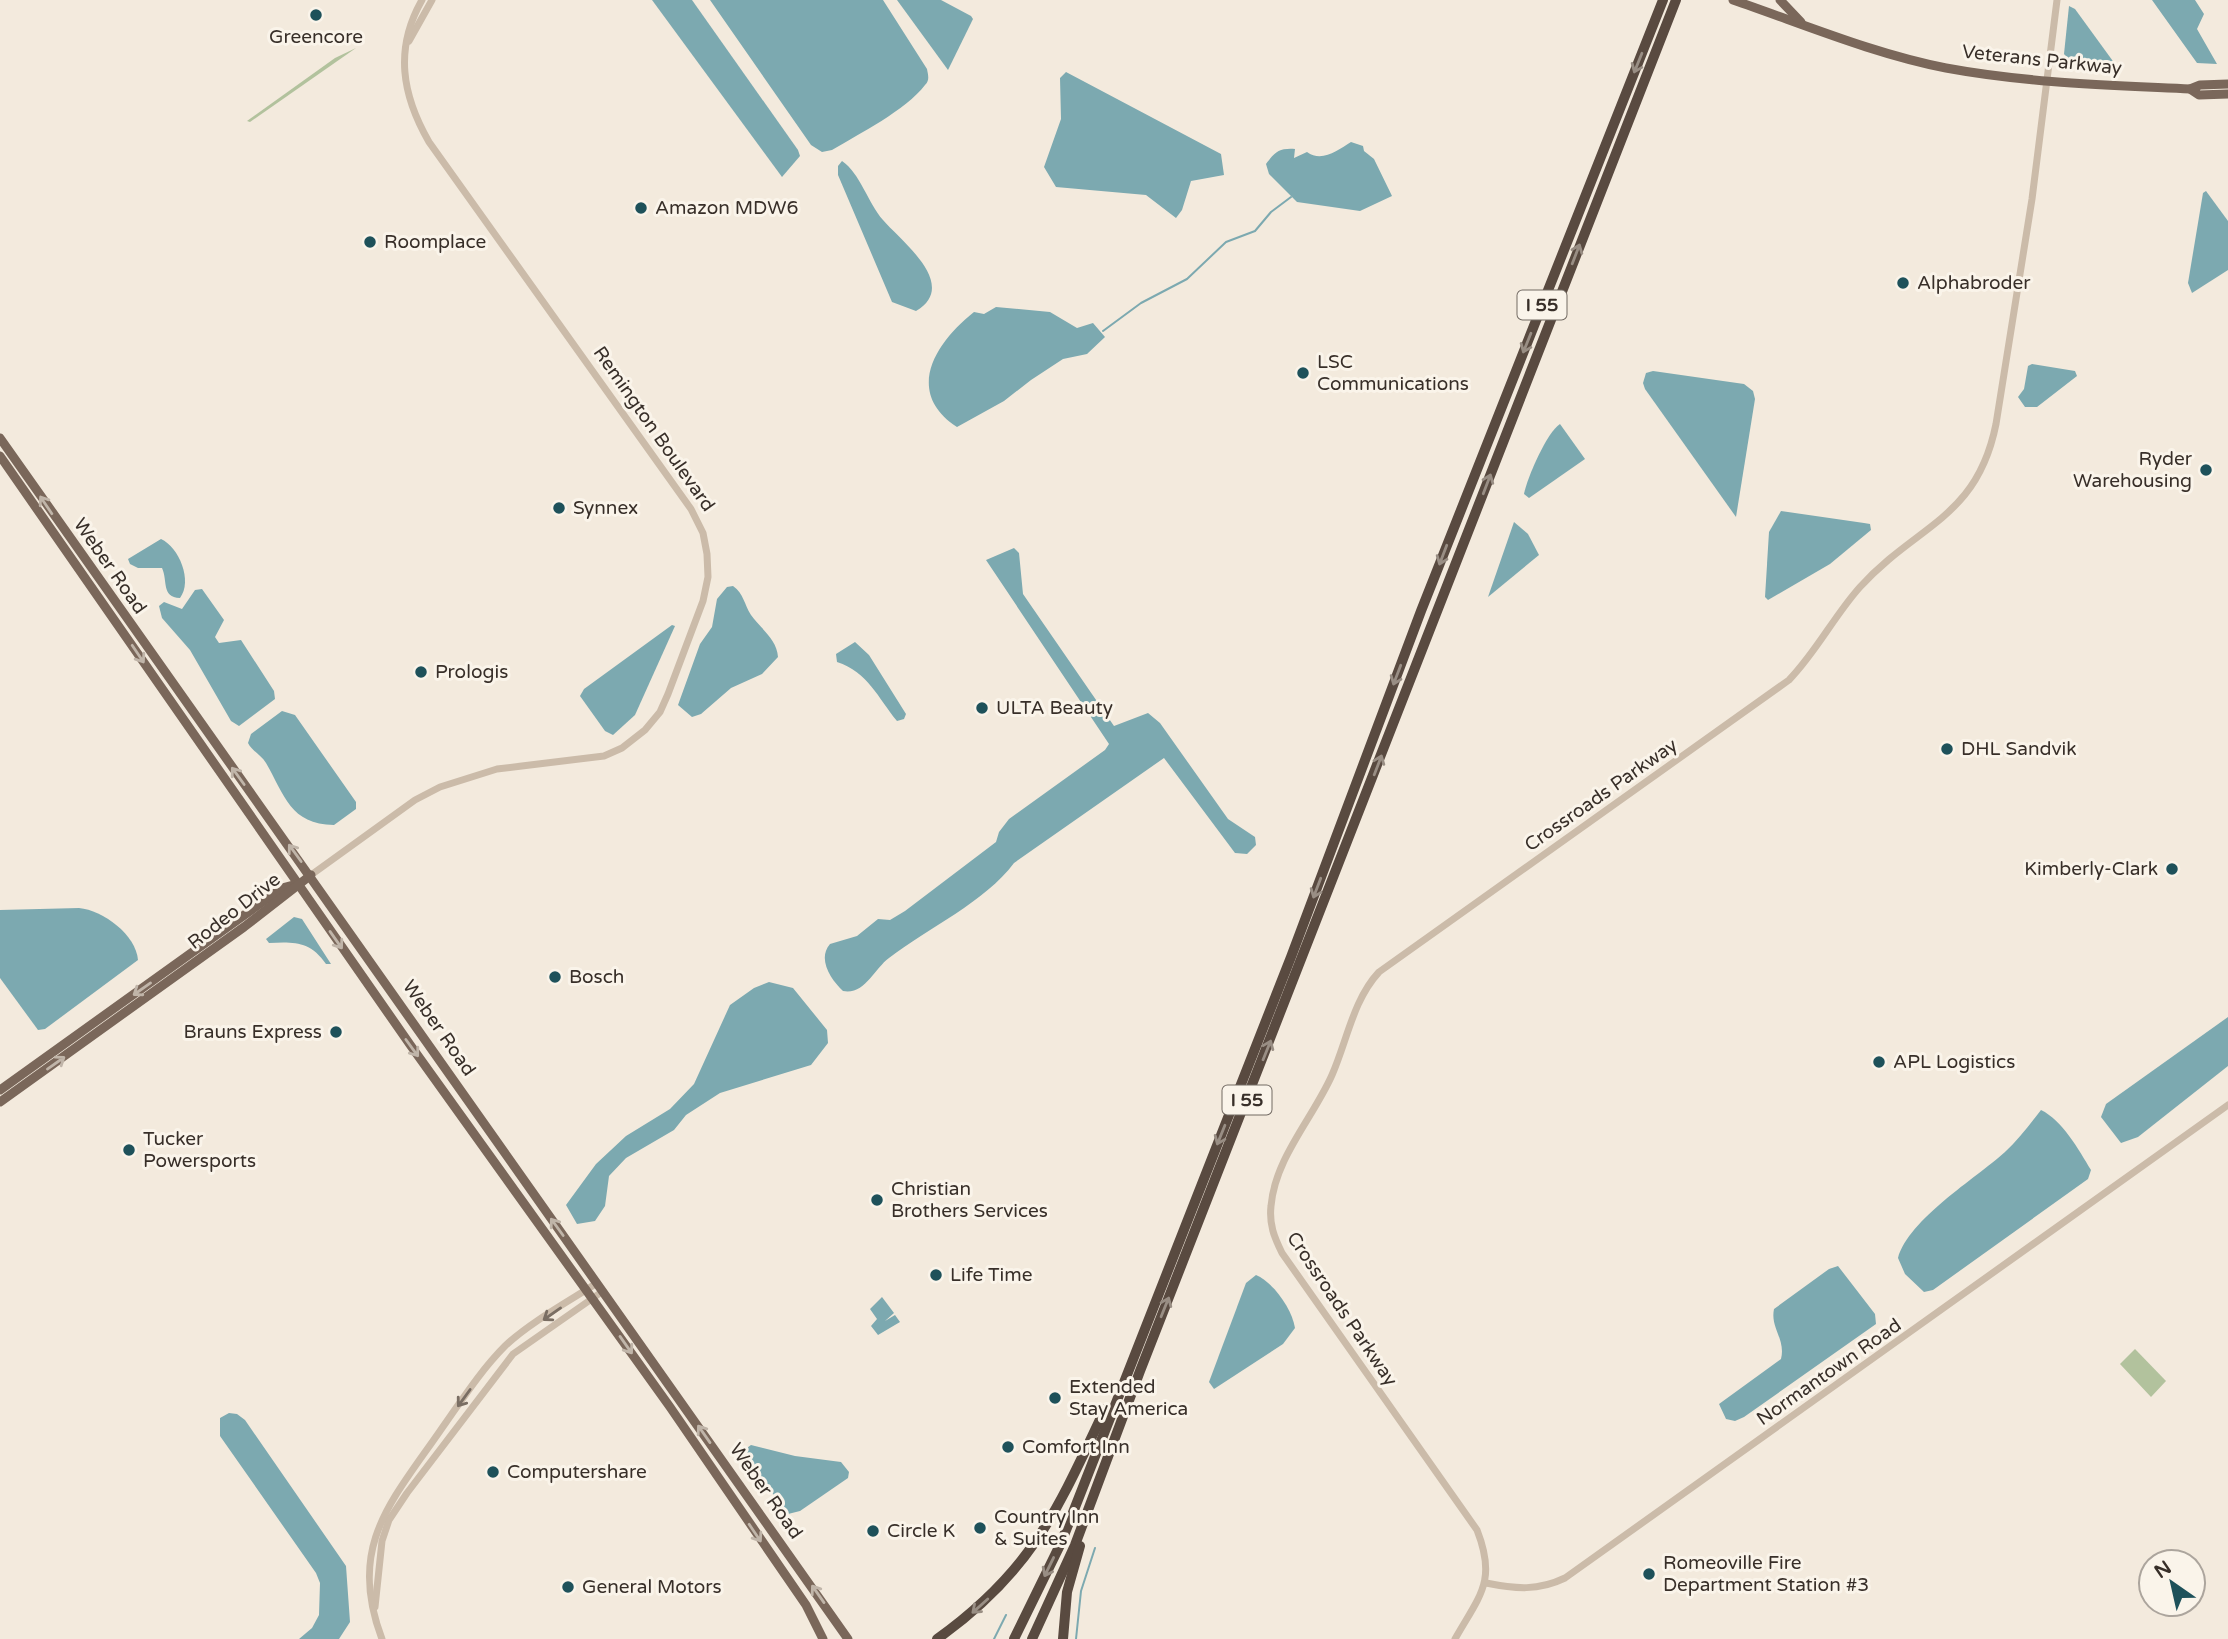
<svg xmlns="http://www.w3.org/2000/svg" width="2228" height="1639" viewBox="0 0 2228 1639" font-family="'Varela Round',sans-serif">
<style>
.green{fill:#b2c29d}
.water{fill:#7ca9b0}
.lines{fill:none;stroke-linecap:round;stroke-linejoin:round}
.stream{stroke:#7ca9b0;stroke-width:2}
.minor{stroke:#cbbba9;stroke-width:7}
.major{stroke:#7a675a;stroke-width:9}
.highway{stroke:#594a40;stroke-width:10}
.oneway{stroke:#998e84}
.oneway2{stroke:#c0b5a9}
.oneway3{stroke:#7a6e63}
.poi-dot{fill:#1e515a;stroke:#faf4ea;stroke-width:2.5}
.labels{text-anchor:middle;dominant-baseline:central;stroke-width:6;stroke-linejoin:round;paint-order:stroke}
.shield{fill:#faf4ea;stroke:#726a63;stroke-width:2}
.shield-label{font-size:18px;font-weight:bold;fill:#382f29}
.poi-label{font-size:19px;fill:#382f29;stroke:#faf4ea;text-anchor:start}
.street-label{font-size:19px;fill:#382f29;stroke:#faf4ea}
</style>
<rect width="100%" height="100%" fill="#f3eadd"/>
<g class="green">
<polygon points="356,48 250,122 247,121 335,58"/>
<polygon points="2135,1349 2166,1381 2151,1397 2120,1364"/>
</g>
<g class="water">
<polygon points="652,0 692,0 798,150 800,156 782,177"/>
<path d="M710,0H883L927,69C928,75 930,80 925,85C906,110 859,134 832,150L822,152L811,145Z"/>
<polygon points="897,0 941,0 971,16 973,19 948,70"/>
<polygon points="2152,0 2195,0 2204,14 2197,29 2217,64 2197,63"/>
<polygon points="2069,6 2075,9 2115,64 2113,66 2073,64 2064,54"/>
<polygon points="1066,72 1221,154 1224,175 1191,181 1182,210 1176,218 1146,195 1056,187 1044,167 1061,119 1060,78"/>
<path d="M1351,142L1363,146L1364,151L1374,159L1392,196L1360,211L1297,202L1269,174L1266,164C1275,152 1279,148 1295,149L1294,158L1307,152C1322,163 1338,150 1351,142Z"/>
<path d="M842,161C860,173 868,203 883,220C901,241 960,285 916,311L892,302L838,175V166Z"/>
<polygon points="2206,191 2228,221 2228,270 2192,293 2188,283 2203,193"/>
<path d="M996,307L1050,312L1077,328L1093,323L1105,337L1087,354L1063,359L1031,380L1004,401L957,427C904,392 935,343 974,312L984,314Z"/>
<polygon points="2032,364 2075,371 2077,376 2037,407 2025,407 2018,397 2024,389 2028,366"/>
<polygon points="1653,371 1744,384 1753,391 1755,399 1736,517 1645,389 1643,383 1646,373"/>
<path d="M1560,424L1585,459L1529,498L1524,494C1527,478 1547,432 1560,424Z"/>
<polygon points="1781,511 1864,523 1870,524 1871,530 1830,564 1768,600 1765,597 1769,532"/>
<polygon points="1514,522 1528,534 1539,555 1488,597"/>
<path d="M161,539C179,547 193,581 180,598C161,597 168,581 162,568H138L130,564L128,559Z"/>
<path d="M1014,548L1019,553L1023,594L1114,726L1148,713L1160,723L1228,819L1255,837L1256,845L1247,854L1235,853L1164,758L1014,863C985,902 928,928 889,958C874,969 865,995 843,991C831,980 817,959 830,944L857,936L878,919L890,920L905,911L996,842L999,832L1009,819L1105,750L1109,744L986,560Z"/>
<path d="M733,586C744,594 744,604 751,615C760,628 777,639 778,657L762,674L731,688L701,714L692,717L678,705L700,644L712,627L717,599L727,587Z"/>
<polygon points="202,589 224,620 215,637 219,643 241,640 274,691 275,699 239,726 231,721 190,650 162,618 159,606 164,602 182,609 195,590"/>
<polygon points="672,625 675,626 635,715 613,735 605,731 580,696 584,689"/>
<path d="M855,642L869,655L906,714L904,719L897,721C878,698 868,672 837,662L836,654Z"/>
<path d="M282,711L295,715L356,802V809L334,825C290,824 285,796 266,763C261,755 252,751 248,743L251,734Z"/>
<path d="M79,908C103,910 136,935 138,960L45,1029L38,1030L0,978V910Z"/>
<path d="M294,917L302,919L331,964H326C310,941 294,942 269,943L266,939Z"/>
<polygon points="769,982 793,988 827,1030 828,1043 811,1065 720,1093 686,1115 674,1130 626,1158 609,1176 605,1206 595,1221 577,1224 566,1205 596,1164 626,1136 670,1109 694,1084 730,1005 754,988"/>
<polygon points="2228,1017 2228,1066 2138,1137 2121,1143 2101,1117 2106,1104"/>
<path d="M2041,1110C2062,1120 2079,1150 2091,1170L2088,1179L1933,1290L1924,1292L1905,1274L1898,1258C1909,1219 1975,1179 2005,1152C2018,1140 2030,1124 2041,1110Z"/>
<path d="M1838,1266L1875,1314L1876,1324L1744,1417L1735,1421L1726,1419L1719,1404L1781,1359C1786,1339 1770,1328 1774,1309L1829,1269Z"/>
<path d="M1256,1275C1274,1283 1292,1309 1295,1328L1283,1344L1214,1389L1209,1382L1246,1283Z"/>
<polygon points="882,1297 894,1313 885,1321 895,1315 900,1322 878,1335 871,1326 877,1319 870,1309"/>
<polygon points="229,1413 237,1414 245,1420 346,1566 350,1622 339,1639 299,1639 312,1628 319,1615 320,1583 316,1573 220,1436 220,1418"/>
<polygon points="751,1445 795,1456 841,1462 849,1472 848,1478 800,1511 788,1514 744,1456 744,1450"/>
</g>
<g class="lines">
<g class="stream">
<polyline points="1103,331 1141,303 1187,279 1226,242 1255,231 1271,212 1291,197"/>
<polyline points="994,1639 1006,1615"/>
<polyline points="1076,1639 1081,1591 1095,1548"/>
</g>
<g class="minor">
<polyline points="409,41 432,0"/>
<path d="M311,875L415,800L440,787L497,769L604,756L622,748L645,730L660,712L668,694L703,601L708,577L707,554L703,533L691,509L429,142C402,95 394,49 422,0"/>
<path d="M1486,1583C1516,1589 1538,1591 1565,1578L2228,1105"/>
<polyline points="375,1607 382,1541 389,1520 407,1493 513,1354 603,1291"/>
<path d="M382,1639C347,1547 390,1503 440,1431C460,1403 480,1371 505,1346C529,1323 569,1301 597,1283"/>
<path d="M1455,1639C1480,1595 1497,1581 1477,1530L1282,1253C1274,1237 1269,1224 1271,1206C1275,1158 1313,1118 1332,1075C1347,1041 1353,1000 1379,972L1789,680C1817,651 1834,616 1860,587C1917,524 1977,519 1996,424L2032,199L2057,0"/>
</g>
<g class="major">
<path d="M1733,0C1803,24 1874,54 1946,68C2027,83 2108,85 2190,89L2199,95L2228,94"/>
<polyline points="1780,0 1801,22"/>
<polyline points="2190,89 2200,85 2228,84"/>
<polyline points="0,438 848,1639"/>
<polyline points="0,456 411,1046 670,1407 806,1605 823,1639"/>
<polyline points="0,1090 282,888 297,884"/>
<polyline points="0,1102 244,927 311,875"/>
</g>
<g class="highway">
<path d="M937,1639C1032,1571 1057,1511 1105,1409"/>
<polyline points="1014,1639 1061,1543 1291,957 1421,611 1663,0"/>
<polyline points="1032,1639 1075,1545 1140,1371 1676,0"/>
<polyline points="1063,1639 1067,1592 1080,1546"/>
</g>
</g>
<defs><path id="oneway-shaft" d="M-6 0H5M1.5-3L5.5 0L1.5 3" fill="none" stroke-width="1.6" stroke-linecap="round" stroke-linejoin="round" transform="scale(1.75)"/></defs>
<g class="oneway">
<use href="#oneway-shaft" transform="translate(1638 63) rotate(112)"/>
<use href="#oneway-shaft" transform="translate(1576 254) rotate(-69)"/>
<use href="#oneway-shaft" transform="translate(1527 343) rotate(112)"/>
<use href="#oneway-shaft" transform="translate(1487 484) rotate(-69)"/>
<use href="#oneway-shaft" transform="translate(1443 555) rotate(111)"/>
<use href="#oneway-shaft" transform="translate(1397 675) rotate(111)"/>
<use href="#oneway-shaft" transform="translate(1378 765) rotate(-69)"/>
<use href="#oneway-shaft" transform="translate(1317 888) rotate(111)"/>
<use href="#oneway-shaft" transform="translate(1267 1050) rotate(-68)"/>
<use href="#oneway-shaft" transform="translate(1221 1135) rotate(112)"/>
<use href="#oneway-shaft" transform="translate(1165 1307) rotate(-68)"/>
<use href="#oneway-shaft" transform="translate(1049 1567) rotate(116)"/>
<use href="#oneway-shaft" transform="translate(980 1606) rotate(138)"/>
</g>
<g class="oneway2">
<use href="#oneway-shaft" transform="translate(46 505) rotate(-124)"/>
<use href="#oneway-shaft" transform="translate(138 654) rotate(56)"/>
<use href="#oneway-shaft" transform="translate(238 776) rotate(-126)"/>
<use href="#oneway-shaft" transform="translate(295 853) rotate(-126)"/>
<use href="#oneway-shaft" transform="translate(336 940) rotate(55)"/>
<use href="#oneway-shaft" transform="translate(142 989) rotate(145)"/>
<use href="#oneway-shaft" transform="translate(412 1048) rotate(54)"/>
<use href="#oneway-shaft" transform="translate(56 1063) rotate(-35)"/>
<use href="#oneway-shaft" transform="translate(557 1227) rotate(-126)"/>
<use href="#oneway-shaft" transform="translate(626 1345) rotate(55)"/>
<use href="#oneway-shaft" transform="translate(704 1434) rotate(-125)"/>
<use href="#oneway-shaft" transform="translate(755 1533) rotate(56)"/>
<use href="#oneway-shaft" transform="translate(818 1594) rotate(-125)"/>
</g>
<g class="oneway3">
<use href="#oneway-shaft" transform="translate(552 1314) rotate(145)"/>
<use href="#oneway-shaft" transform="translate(464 1398) rotate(126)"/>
</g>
<g class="poi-dot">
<circle cx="316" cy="15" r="7"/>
<circle cx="641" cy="208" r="7"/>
<circle cx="370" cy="242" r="7"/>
<circle cx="1903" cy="283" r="7"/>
<circle cx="1303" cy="373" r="7"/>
<circle cx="2206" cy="470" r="7"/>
<circle cx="559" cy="508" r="7"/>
<circle cx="421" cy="672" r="7"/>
<circle cx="982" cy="708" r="7"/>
<circle cx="1947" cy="749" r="7"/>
<circle cx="2172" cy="869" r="7"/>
<circle cx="555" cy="977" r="7"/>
<circle cx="336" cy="1032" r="7"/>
<circle cx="1879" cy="1062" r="7"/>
<circle cx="129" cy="1150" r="7"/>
<circle cx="877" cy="1200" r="7"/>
<circle cx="936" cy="1275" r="7"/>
<circle cx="1055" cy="1398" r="7"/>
<circle cx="1008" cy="1447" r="7"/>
<circle cx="493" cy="1472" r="7"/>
<circle cx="980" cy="1528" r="7"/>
<circle cx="873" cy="1531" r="7"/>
<circle cx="1649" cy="1574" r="7"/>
<circle cx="568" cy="1587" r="7"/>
</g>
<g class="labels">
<g class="shield">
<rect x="1517.5" y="290.5" width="49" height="29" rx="5"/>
<rect x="1222.5" y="1085.5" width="49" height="29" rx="5"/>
</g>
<g class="shield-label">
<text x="1542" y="305">I 55</text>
<text x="1247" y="1100">I 55</text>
</g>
<g class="poi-label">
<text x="316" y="37" text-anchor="middle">Greencore</text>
<text x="655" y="208">Amazon MDW6</text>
<text x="384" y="242">Roomplace</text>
<text x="1917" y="283">Alphabroder</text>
<text x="1317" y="362">LSC<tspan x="1317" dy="22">Communications</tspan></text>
<text x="2192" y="459" text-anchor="end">Ryder<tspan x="2192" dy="22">Warehousing</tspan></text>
<text x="573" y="508">Synnex</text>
<text x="435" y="672">Prologis</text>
<text x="996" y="708">ULTA Beauty</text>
<text x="1961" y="749">DHL Sandvik</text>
<text x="2158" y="869" text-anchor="end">Kimberly-Clark</text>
<text x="569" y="977">Bosch</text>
<text x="322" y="1032" text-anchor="end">Brauns Express</text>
<text x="1893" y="1062">APL Logistics</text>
<text x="143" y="1139">Tucker<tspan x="143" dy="22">Powersports</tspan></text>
<text x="891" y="1189">Christian<tspan x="891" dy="22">Brothers Services</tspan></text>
<text x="950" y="1275">Life Time</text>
<text x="1069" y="1387">Extended<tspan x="1069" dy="22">Stay America</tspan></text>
<text x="1022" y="1447">Comfort Inn</text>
<text x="507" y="1472">Computershare</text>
<text x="994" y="1517">Country Inn<tspan x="994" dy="22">&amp; Suites</tspan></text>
<text x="887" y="1531">Circle K</text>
<text x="1663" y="1563">Romeoville Fire<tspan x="1663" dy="22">Department Station #3</tspan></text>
<text x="582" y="1587">General Motors</text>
</g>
<g class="street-label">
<text transform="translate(2042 60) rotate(6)">Veterans Parkway</text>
<text transform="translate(654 429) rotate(55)">Remington Boulevard</text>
<text transform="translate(110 566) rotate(55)">Weber Road</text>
<text transform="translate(1601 795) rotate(-35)">Crossroads Parkway</text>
<text transform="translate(234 911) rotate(-38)">Rodeo Drive</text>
<text transform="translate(439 1028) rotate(55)">Weber Road</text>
<text transform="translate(1342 1309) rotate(56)">Crossroads Parkway</text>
<text transform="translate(1829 1372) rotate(-35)">Normantown Road</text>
<text transform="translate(766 1491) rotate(55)">Weber Road</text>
</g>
</g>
<g transform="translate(2172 1583) rotate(326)"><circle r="33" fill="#faf4ea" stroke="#aca59d" stroke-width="2"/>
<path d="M0-5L12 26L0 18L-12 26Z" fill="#1e515a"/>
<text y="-10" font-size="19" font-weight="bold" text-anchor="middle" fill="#382f29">N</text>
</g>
</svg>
